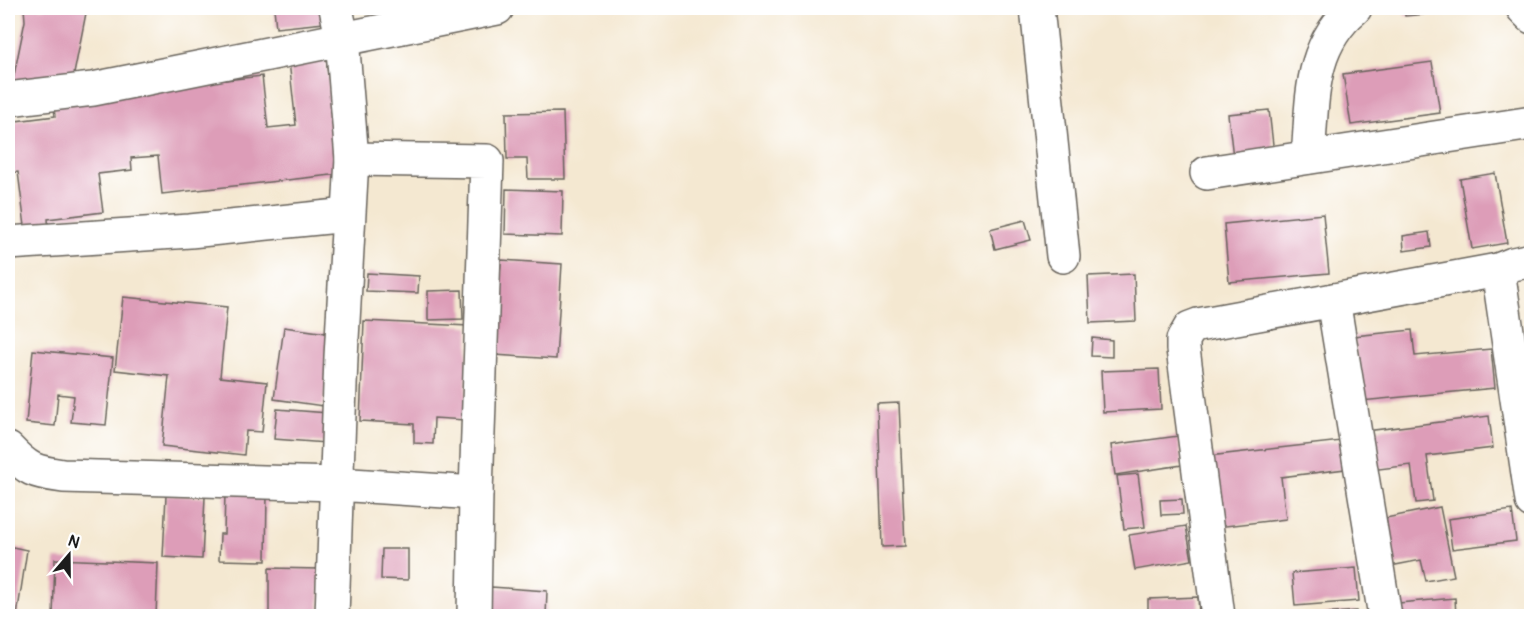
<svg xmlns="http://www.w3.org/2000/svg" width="1539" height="624" viewBox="0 0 1539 624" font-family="Pangolin,sans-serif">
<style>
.building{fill:#dd9db8}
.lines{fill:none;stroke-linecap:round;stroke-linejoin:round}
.minor-casing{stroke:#68635b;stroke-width:36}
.minor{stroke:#fff;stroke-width:33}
</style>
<rect width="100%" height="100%" fill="#fff"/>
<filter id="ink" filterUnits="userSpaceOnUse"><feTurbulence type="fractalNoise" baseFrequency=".0167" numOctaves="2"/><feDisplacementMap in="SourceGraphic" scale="12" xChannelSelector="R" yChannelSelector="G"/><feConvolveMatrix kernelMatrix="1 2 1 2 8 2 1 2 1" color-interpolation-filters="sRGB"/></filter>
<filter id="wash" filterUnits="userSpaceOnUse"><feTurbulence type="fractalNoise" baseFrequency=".008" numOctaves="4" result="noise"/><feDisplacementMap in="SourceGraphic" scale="24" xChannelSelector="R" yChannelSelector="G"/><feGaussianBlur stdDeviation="1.35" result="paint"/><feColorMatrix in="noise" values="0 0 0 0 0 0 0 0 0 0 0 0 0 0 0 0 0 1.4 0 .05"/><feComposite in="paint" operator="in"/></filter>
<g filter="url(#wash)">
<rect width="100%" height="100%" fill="#f4e8d1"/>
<g id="blocks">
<g class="building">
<polygon points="24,8 87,8 72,84 12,85 25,21"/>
<polygon points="274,8 322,8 324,23 276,28"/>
<polygon points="1404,8 1461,8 1462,11 1405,16"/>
<polygon points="326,58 340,174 162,194 158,156 131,158 132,170 98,174 103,212 48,219 49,232 26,234 18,172 8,173 8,122 55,116 53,99 262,76 268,128 296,125 289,61"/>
<polygon points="1432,62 1440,113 1351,125 1343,74"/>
<polygon points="1269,110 1275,162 1234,166 1228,114"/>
<polygon points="563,112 565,179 528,179 527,159 507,159 506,113"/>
<polygon points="1495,173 1507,243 1472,249 1460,179"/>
<polygon points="506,189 563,191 562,236 505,234"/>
<polygon points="1323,214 1329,273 1229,282 1224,224"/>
<polygon points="1025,220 1031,240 995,249 990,229"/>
<polygon points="1429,232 1431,247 1404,251 1403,236"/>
<polygon points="501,260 562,264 556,359 495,355"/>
<polygon points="367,273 419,276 418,293 366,291"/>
<polygon points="1134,274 1136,321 1090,323 1088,276"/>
<polygon points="462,290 463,319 428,320 428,291"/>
<polygon points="123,297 227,307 220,377 267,382 262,432 246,431 244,455 162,446 169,376 115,370"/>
<polygon points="364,321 469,326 465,420 434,418 433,444 414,443 414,424 360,421"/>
<polygon points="284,327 333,334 323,406 274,399"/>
<polygon points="1412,330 1415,356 1491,349 1495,388 1361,401 1354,336"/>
<polygon points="1092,338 1112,340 1112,357 1091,356"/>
<polygon points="33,350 113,358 106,425 71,422 74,396 58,394 55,426 26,423"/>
<polygon points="1159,369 1161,409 1103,412 1101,371"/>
<polygon points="899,403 905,546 882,547 877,404"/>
<polygon points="277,409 328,413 326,443 274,439"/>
<polygon points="1489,416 1493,448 1427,456 1433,501 1416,503 1411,465 1363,471 1358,432"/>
<polygon points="1178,436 1182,465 1115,475 1111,445"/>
<polygon points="1341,441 1345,469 1281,477 1286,519 1217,527 1209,456"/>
<polygon points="1138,474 1145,527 1124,529 1117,476"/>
<polygon points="225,492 267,493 266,561 219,560 220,534 224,534"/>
<polygon points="166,495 205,497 202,559 163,557"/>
<polygon points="1182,499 1183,514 1161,515 1160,500"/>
<polygon points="1440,507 1454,576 1426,581 1421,560 1385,567 1376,520"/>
<polygon points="1512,510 1516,541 1452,549 1448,519"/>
<polygon points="1186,526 1192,560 1135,570 1129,535"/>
<polygon points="8,546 27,550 17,616 8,616"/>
<polygon points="382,549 408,549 408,580 381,579"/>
<polygon points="55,559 158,563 156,616 53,616"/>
<polygon points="269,568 320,569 319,616 269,616"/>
<polygon points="1356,568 1359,601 1295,606 1292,573"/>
<polygon points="491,587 547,591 546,616 489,614"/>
<polygon points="1198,597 1199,615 1148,616 1148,599"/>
<polygon points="1455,598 1456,616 1388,616 1387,604"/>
<polygon points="1356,611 1357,616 1312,616 1312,615"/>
</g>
</g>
</g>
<g filter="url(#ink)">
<use href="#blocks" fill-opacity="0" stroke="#68635b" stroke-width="1.5"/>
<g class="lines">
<g class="minor-casing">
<g id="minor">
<polyline points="336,8 342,38 352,159 487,161 476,493 474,616"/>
<polyline points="1037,8 1063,256"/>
<polyline points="1523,8 1532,17"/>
<polyline points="8,99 93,89 497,8"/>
<path d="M1308,157C1313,101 1308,47 1355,8"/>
<polyline points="1207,173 1532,123"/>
<polyline points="8,243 190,231 348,215"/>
<polyline points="1498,270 1532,501"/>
<polyline points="1333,300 1385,616"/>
<path d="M8,449C28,470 34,472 63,476L336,484L476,493"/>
<polyline points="332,616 341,357 352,159"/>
<polyline points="1218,616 1183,349 1183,340 1190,328 1198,325 1498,270 1513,264 1532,260"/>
</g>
</g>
<use href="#minor" class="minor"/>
</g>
</g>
<rect width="1539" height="624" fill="none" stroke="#fff" stroke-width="30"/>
<g transform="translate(69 555) rotate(20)" stroke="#ffffff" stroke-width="4.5" paint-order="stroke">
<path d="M0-4.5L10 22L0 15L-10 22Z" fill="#1c1c1c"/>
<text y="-9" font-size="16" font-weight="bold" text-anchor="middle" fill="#1c1c1c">N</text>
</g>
</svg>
